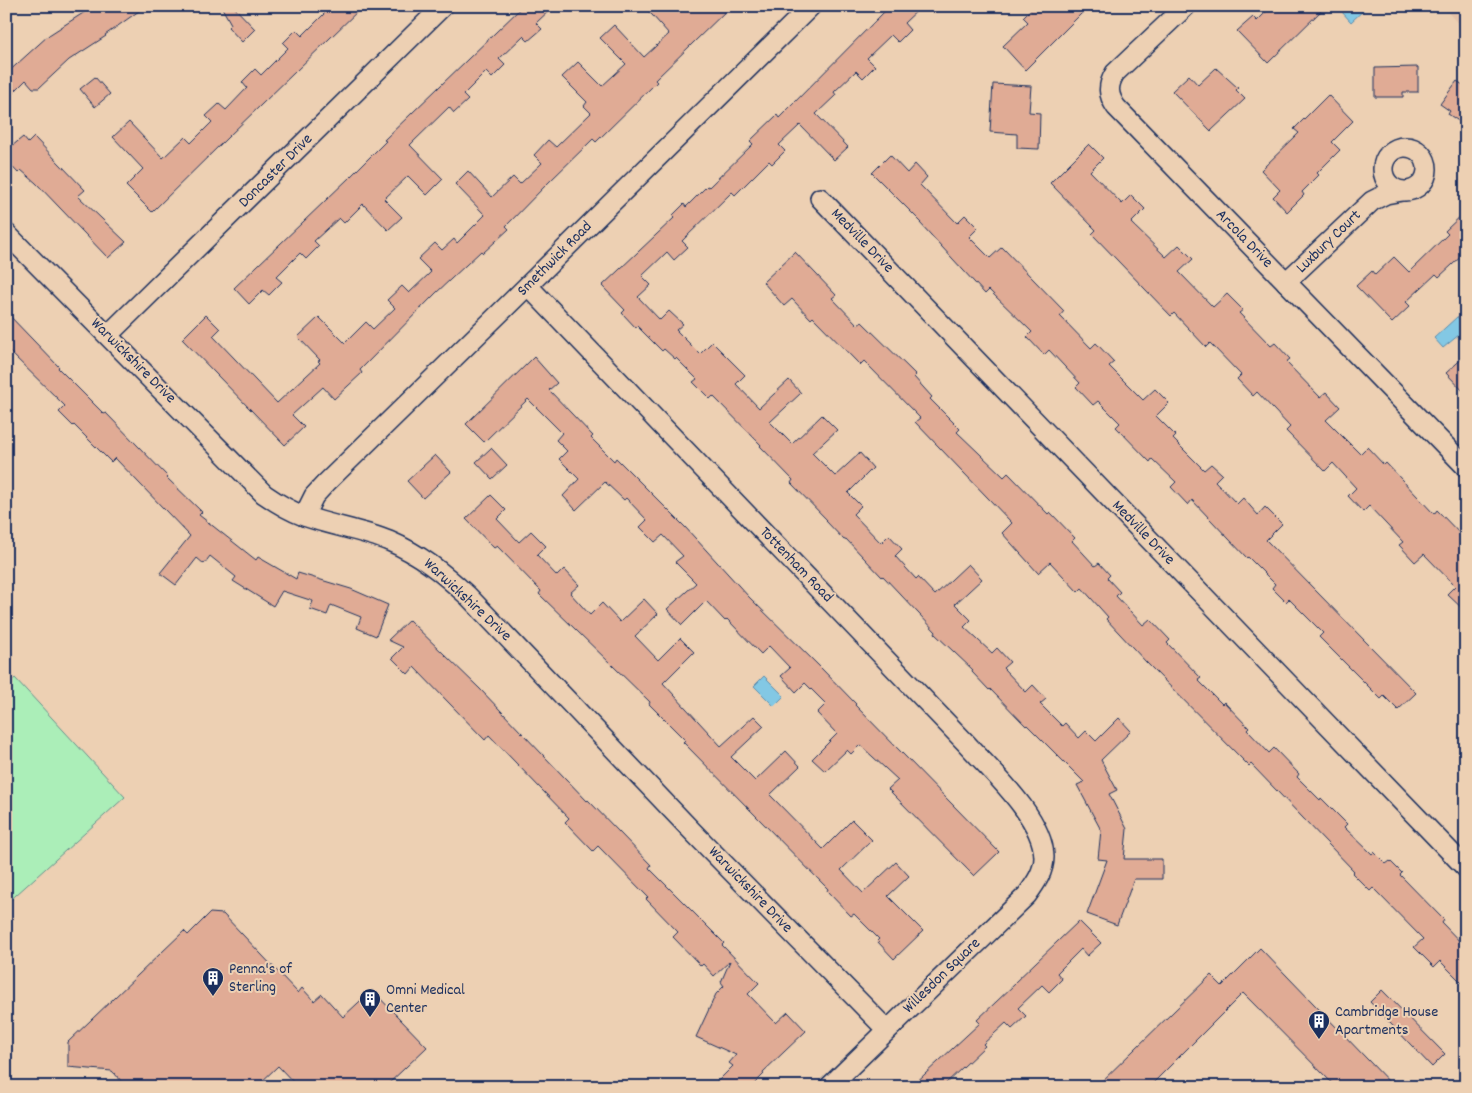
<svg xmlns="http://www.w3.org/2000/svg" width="1472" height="1093" viewBox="0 0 1472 1093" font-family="Dekko,sans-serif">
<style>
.built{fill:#e5c2a8}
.green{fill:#abeeb8;stroke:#638e8b}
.water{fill:#83c8e4;stroke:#598bae}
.building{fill:#e0ab95;stroke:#1b2f5e}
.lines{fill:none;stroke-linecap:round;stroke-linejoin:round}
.street-casing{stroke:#1b2f5e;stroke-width:22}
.street{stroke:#edd0b3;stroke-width:19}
.labels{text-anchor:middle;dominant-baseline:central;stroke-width:4;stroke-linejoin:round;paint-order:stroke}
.street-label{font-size:16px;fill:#1b2f5e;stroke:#edd0b3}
.poi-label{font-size:16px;fill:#1b2f5e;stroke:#edd0b3;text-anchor:start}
</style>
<rect width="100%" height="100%" fill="#edd0b3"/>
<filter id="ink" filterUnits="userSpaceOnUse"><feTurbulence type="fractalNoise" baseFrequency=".02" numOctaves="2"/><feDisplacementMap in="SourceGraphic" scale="10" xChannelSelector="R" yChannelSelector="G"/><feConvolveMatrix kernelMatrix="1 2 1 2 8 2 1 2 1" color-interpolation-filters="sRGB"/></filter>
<g filter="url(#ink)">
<polygon class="built" points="1442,6 1466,6 1466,32"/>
<polygon class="green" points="15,678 125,797 6,904 6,686"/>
<g class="water">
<polygon points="1348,6 1368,6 1351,22 1342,12"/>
<polygon points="1457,317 1466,326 1466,329 1443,348 1434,338"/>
<polygon points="764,676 784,696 774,706 754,686"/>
</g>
<g class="building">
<polygon points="94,6 146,6 105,35 106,36 69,60 39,88 33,88 26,80 6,100 6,74 49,35"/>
<polygon points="221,6 233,6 255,29 242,42 228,27 231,24"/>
<polygon points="332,6 363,6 227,138 152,212 126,186 143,169 113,137 129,122 163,158 185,137 191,143 212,122 206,116 219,104 226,110 247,88 242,82 255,69 261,75 288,48 283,43 296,30 302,36"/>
<polygon points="523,6 554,6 536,23 542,29 528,41 523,36 499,59 505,65 492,78 486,72 463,95 468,100 454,113 449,107 410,145 443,179 427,195 408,176 384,199 402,217 388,230 363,204 344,223 339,218 314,241 319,246 306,259 300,253 276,277 282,282 269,295 263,290 249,304 234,288 349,178 386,141 384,140"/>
<polygon points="644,6 731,6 655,80 657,82 596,142 593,139 547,184 506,226 509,229 483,253 481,251 436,293 360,370 362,373 334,399 323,387 292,415 304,427 285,445 182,339 206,315 220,329 213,336 277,403 320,363 318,361 320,360 298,337 319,317 345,343 366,322 373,329 395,308 387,300 402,286 409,293 431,272 418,259 435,243 442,250 454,239 457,243 485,215 455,184 468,171 492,197 513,177 520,184 542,163 534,155 548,140 556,147 591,113 584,106 587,102 562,77 578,62 602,86 626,64 600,38 614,25 644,57 669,34"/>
<polygon points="890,6 922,6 904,23 910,30 898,42 891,35 867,58 875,66 863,78 856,71 834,92 836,95 816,114 848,147 834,160 800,125 779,145 785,151 772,164 769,161 735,195 732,192 682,241 688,247 674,260 667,252 642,276 651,285 638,297 660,320 669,311 683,324 676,330 700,354 712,342 745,375 736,384 759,408 789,380 801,393 770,422 792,444 822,415 837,430 812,453 835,476 860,453 873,468 848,493 861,506 853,514 881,543 889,535 902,549 895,556 916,579 918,577 935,595 968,564 982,579 955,604 971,620 964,627 992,653 997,648 1010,662 1003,668 1026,692 1033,685 1046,699 1040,704 1062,726 1065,723 1079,738 1086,731 1096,741 1119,718 1131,731 1101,760 1117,790 1109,794 1127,829 1124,859 1162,859 1162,879 1134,879 1117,925 1087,914 1107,860 1098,859 1101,830 1077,785 1084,782 1027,725 1026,726 990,689 989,690 972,672 973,670 935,634 936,632 883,576 882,577 846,539 844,540 826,521 827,520 791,483 793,480 760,446 761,445 713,396 710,399 693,382 697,379 676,358 675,359 664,349 662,351 637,326 636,328 622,313 625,310 602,286 674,218 672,216 684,204 686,207 707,186 709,187 753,144 750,141 777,115 779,118"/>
<polygon points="1034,6 1089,6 1025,70 1003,46 1028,22 1023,17"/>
<polygon points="1272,6 1326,6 1268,63 1237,31 1253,17 1257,21"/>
<polygon points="1418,67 1418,92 1403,92 1403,97 1375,97 1375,68"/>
<polygon points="1216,68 1238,88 1236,90 1245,99 1211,131 1172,91 1189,75 1198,85"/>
<polygon points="95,77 110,94 95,107 80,89"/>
<polygon points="1457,81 1466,87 1466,126 1448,114 1450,111 1440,104"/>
<polygon points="993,84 1031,86 1029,112 1040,113 1039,149 1017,148 1017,134 990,132"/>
<polygon points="1328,95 1353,121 1332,142 1340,150 1317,173 1319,175 1302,192 1304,195 1287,212 1273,197 1280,190 1261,170 1299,133 1294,129"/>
<polygon points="23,137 28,143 34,137 85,190 78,196 126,242 108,258 36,183 21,170 18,173 6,160 6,151"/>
<polygon points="1089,144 1103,158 1090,171 1122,204 1131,195 1145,209 1131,223 1166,257 1179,245 1193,259 1179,272 1213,307 1227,294 1243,310 1239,313 1271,346 1275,343 1290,359 1286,362 1320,397 1326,392 1340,407 1326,420 1360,454 1367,447 1384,465 1386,463 1434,514 1437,510 1466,540 1466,612 1447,594 1455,586 1424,554 1415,562 1399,545 1403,542 1369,506 1363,512 1348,496 1356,488 1333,463 1325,471 1286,431 1290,427 1257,392 1253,396 1237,379 1241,375 1210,343 1206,347 1174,313 1171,316 1092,234 1096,230 1050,183"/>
<polygon points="890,155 907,173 915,164 927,177 920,185 957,223 965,215 978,228 969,237 990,258 1002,247 1064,311 1060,316 1091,348 1096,343 1114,362 1109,366 1143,400 1155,389 1169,403 1156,416 1176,436 1173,439 1204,470 1211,464 1222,474 1215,481 1237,504 1243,498 1258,515 1265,507 1282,524 1266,540 1416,693 1398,710 1384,696 1381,699 1319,637 1323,633 1289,599 1286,602 1272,588 1275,584 1248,557 1247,558 1192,500 1188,505 1171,487 1176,482 1152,459 1150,462 1116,427 1120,423 1098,401 1093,405 1076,387 1080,383 1049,350 1044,355 1027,337 1032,332 989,290 985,294 920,223 921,222 872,173"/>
<polygon points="1466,211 1466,252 1439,277 1436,274 1406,302 1410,306 1392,323 1356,286 1372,271 1375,275 1394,257 1409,272 1448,234 1445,231"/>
<polygon points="795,252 836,295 832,298 858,325 862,322 916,375 914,377 932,397 930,399 960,429 957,432 1004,477 1008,473 1048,514 1050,512 1075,538 1072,541 1095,566 1099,563 1110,575 1107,578 1120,592 1116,596 1143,625 1150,619 1170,640 1167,643 1201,678 1198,680 1222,704 1224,702 1249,728 1247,730 1269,753 1274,748 1299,774 1297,777 1320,800 1321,798 1347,824 1344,827 1372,854 1374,852 1386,864 1390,861 1402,873 1400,875 1444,920 1442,923 1466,948 1466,987 1440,961 1434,967 1414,947 1423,939 1373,888 1370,891 1352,873 1354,871 1251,764 1249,766 1146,662 1106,619 1108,617 1082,588 1078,592 1050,562 1038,573 1002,533 1012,523 915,422 920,418 864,361 860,365 813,317 811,319 792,299 784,306 763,282"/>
<polygon points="6,312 59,367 58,368 104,414 106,413 168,477 167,478 202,512 199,515 256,560 258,557 296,579 298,573 351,589 388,605 376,636 357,628 361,617 331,605 327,615 310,609 313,601 282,591 273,606 233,581 236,577 210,556 204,564 197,558 176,585 160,573 190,536 115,458 111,462 74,425 73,426 59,412 65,406 6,348"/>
<polygon points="1466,355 1466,394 1446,373"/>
<polygon points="534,357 557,383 549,390 593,436 591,438 614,461 616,458 685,527 749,597 821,668 856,704 855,705 999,852 974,876 888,789 898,780 860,745 851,754 847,750 825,771 812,759 837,734 817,713 826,704 805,683 796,692 781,676 790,668 769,646 761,654 727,619 725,621 706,601 682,625 667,609 696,583 675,562 683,556 663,535 655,542 640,527 647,520 626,498 624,500 605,482 576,510 563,496 579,479 559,459 567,451 556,440 562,433 528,399 484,442 466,424"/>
<polygon points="491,448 507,465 492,479 476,462"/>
<polygon points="435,455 451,472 423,498 407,481"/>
<polygon points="491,495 506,510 497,519 519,542 531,531 546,546 537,555 557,576 564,569 579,585 570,593 590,615 602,603 620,622 644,599 658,614 635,636 658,660 680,638 694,652 663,683 721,746 754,716 764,726 731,757 755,781 786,751 800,766 770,795 823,849 852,820 872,840 841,870 863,893 896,862 909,876 888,896 923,931 894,959 877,941 879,939 854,914 851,916 827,891 828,889 683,742 685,740 649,704 650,702 539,594 541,591 497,546 494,548 466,519"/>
<polygon points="409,620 480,689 587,801 588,800 651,865 649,868 724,943 722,945 759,983 748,994 776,1023 788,1012 806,1031 763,1072 764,1074 751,1087 712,1087 733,1066 729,1063 736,1055 696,1037 716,994 724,986 721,982 730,961 714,976 703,964 701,966 673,937 678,932 646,899 648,897 598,846 593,851 565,822 569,818 489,735 485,740 414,667 408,674 392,658 403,647 388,640"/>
<polygon points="210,913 223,914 298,993 302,988 314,1001 322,994 343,1017 372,990 427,1047 385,1087 298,1087 278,1066 256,1087 127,1087 112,1071 68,1067 68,1042 184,931 188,935"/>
<polygon points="1079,921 1101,943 1087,956 1081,949 1057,973 1062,979 1049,992 1042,985 1018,1008 1026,1016 1012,1029 1006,1023 983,1044 985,1046 942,1087 911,1087 980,1023 977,1020 1015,984 1014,983"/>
<polygon points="1260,948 1394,1087 1336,1087 1243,993 1149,1087 1096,1087 1211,975 1222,986"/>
<polygon points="1382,990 1445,1054 1432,1067 1370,1002"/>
</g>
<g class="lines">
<g class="street-casing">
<g id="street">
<path d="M1186,6L1115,73C1107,86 1108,95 1116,107L1466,467"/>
<circle cx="1405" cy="169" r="22"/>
<polyline points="820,198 1466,868"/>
<path d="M6,233L264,494C277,503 290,511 304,516C332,526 362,530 389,541C420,554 443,573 468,596L692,831L887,1030"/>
<polyline points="1286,282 1372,201 1386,194 1402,191"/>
<path d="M528,286L965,742C991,771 1043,817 1044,857C1044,872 1035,884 1027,895L829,1087"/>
<polyline points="108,335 443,6"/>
<polyline points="304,516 314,496 326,483 508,305 811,6"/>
</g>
</g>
<use href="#street" class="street"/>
</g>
</g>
<defs>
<g id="building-pin" transform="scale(1.125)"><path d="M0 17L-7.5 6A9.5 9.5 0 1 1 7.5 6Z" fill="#1b2f5e" stroke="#edd0b3"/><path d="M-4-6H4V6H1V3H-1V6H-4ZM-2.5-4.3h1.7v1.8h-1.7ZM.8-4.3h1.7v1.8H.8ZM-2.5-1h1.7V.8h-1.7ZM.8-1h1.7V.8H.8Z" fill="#fff"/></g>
</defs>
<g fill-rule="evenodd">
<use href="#building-pin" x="213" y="978"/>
<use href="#building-pin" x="370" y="999"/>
<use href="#building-pin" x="1319" y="1021"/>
</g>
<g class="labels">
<g class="street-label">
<text transform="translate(276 171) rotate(-45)">Doncaster Drive</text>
<text transform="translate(1244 239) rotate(46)">Arcola Drive</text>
<text transform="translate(862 241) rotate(46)">Medville Drive</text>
<text transform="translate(1329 242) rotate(-44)">Luxbury Court</text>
<text transform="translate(555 259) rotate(-45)">Smethwick Road</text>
<text transform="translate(133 361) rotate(45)">Warwickshire Drive</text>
<text transform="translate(1143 533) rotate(46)">Medville Drive</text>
<text transform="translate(796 565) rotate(46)">Tottenham Road</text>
<text transform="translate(467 600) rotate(43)">Warwickshire Drive</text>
<text transform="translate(750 890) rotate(46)">Warwickshire Drive</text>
<text transform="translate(942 976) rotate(-44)">Willesdon Square</text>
</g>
<g class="poi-label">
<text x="229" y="969">Penna's of<tspan x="229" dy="18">Sterling</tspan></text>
<text x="386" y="990">Omni Medical<tspan x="386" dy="18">Center</tspan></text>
<text x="1335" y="1012">Cambridge House<tspan x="1335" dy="18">Apartments</tspan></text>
</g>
</g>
<rect width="1472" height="1093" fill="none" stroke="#edd0b3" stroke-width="25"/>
<rect x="12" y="12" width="1447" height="1068" fill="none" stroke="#1b2f5e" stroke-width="2" filter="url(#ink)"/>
</svg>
